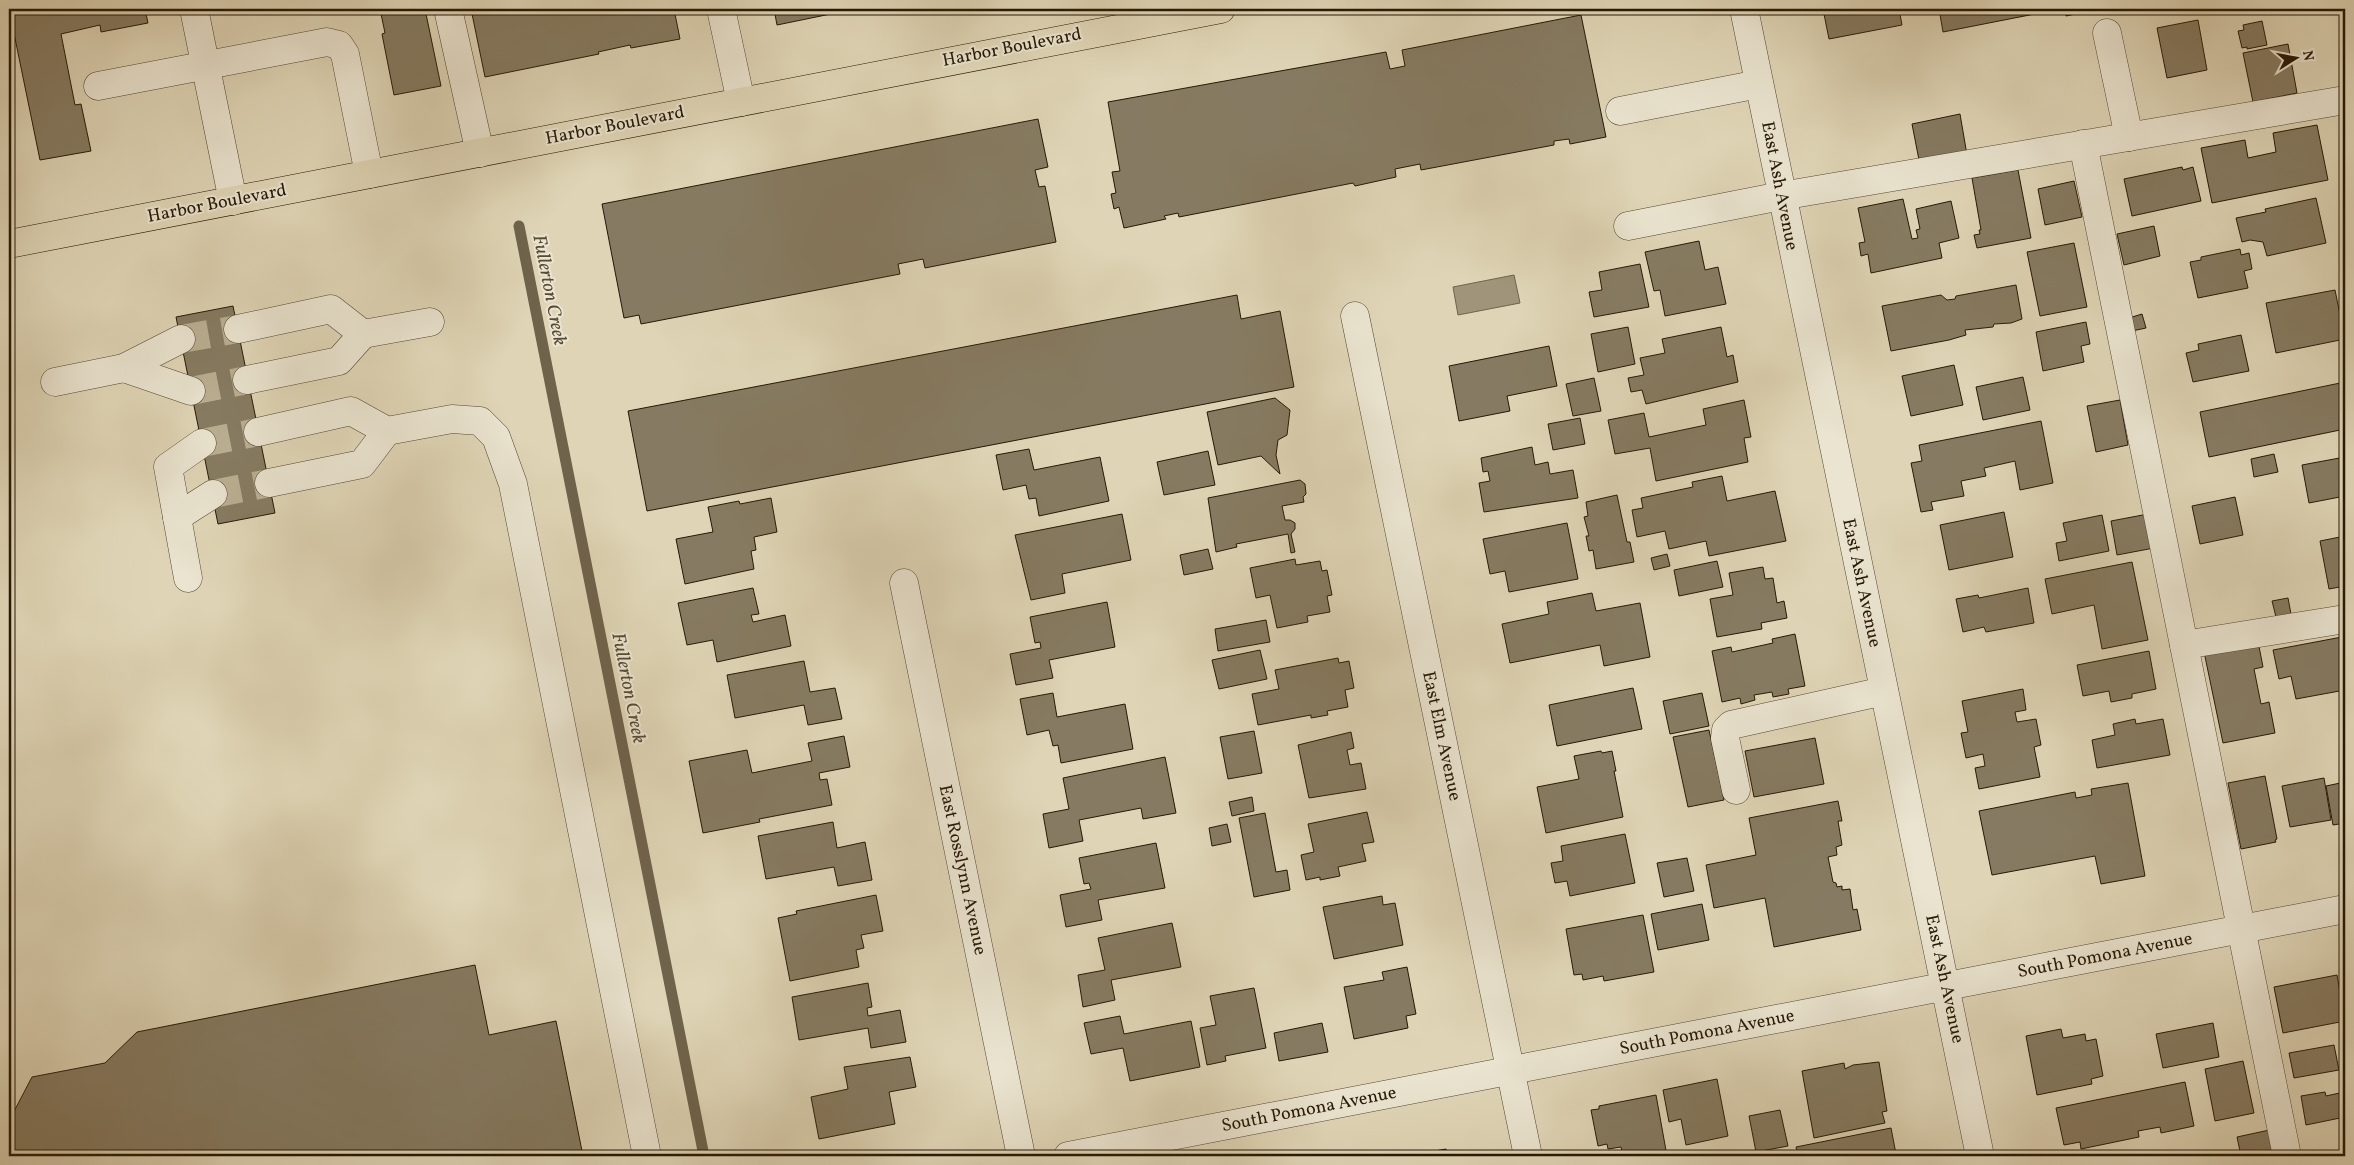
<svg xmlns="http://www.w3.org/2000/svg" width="2354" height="1165" viewBox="0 0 2354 1165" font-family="Vollkorn,serif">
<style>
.water{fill:#a0957a;stroke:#6f634c}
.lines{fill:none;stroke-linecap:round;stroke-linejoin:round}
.stream{stroke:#6f634c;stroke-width:11}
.building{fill:#867b62;stroke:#261906}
.minor-tunnel{stroke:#baaf93;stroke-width:28;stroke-dasharray:28 14;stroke-linecap:butt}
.minor-casing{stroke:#544832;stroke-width:29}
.major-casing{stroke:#261906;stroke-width:29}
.minor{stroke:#eae4d0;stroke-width:28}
.major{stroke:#dfd5b6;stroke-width:28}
.labels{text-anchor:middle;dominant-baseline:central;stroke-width:4;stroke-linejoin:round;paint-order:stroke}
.street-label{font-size:18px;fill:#261906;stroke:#eae4d0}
.water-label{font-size:19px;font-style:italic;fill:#574b34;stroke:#eae4d0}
</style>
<rect width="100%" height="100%" fill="#dfd5b6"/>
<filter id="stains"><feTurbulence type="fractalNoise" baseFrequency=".004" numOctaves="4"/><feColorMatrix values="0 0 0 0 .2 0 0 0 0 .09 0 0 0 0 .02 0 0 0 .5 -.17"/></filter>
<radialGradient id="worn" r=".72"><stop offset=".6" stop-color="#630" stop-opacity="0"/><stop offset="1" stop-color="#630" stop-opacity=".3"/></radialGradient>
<polygon class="water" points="1514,275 1520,303 1458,315 1453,287"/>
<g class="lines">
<polyline class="stream" points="519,226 704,1156"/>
</g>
<g class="building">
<polygon points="9,9 145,9 148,23 101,32 100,25 61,34 75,105 81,104 91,151 40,160"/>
<polygon points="380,9 425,9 441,86 394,95 382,34 385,33"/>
<polygon points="471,9 674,9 680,39 631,48 630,45 598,52 599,54 485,77"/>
<polygon points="774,9 855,9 777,25"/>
<polygon points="1823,9 1899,9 1902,25 1829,39"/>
<polygon points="1939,9 2055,9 2055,10 1943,32"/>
<polygon points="2064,9 2099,9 2066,16"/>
<polygon points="1581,15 1606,137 1570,144 1569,139 1554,141 1554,145 1421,170 1420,164 1395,169 1396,177 1355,186 1353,183 1179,217 1178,213 1164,216 1166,219 1124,228 1119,207 1114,209 1111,194 1116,193 1112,172 1120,171 1108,102 1386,52 1390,69 1405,66 1402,50"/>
<polygon points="2198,20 2207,70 2167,78 2157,28"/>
<polygon points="2262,21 2267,45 2247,49 2247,47 2242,48 2238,31 2244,30 2243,25"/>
<polygon points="2288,44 2297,93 2253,102 2243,53"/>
<polygon points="1960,114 1967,155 1920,165 1912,124"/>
<polygon points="1038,119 1048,167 1035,170 1039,187 1045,186 1056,242 925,268 923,259 898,264 900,274 641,324 639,315 624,318 602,204"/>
<polygon points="2317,125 2328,180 2212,203 2201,148 2245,140 2248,158 2276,152 2273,133"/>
<polygon points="2182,167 2183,170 2193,167 2201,201 2132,216 2124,179"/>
<polygon points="2018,170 2031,238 1977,248 1974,235 1980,234 1979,230 1981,230 1972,178"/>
<polygon points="2074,181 2082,217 2045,225 2038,189"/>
<polygon points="2316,198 2326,243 2267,256 2263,242 2250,240 2242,242 2236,218 2266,212 2265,209"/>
<polygon points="1903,199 1912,239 1918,238 1916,230 1920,229 1916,209 1951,201 1959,238 1939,243 1942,258 1871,273 1868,254 1861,256 1859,243 1865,242 1858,208"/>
<polygon points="2154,226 2160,256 2124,265 2117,234"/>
<polygon points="1699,241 1705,270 1718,267 1726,304 1665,316 1660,290 1654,291 1645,252"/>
<polygon points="2074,243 2087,307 2040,316 2027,252"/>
<polygon points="2240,249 2241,255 2249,253 2252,269 2244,271 2248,288 2198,298 2190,262 2201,260 2201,257"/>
<polygon points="1640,264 1649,307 1594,317 1589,292 1602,290 1599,272"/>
<polygon points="2016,285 2022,319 2011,323 1994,324 1993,327 1965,330 1966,335 1949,340 1891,351 1882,306 1941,295 1947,300 1955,299 1956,296"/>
<polygon points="2335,290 2345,339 2276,353 2266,303"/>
<polygon points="1237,295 1241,319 1280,311 1294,387 647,511 628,411"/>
<polygon points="233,306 275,513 218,524 176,317"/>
<polygon points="2142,314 2146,328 2132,331 2129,318"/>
<polygon points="2086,322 2090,344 2081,346 2084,362 2043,371 2036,332"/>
<polygon points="1628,327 1635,364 1598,372 1591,334"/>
<polygon points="1721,327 1727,357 1733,355 1738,382 1646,404 1642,390 1631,392 1628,378 1644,375 1640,358 1665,353 1662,339"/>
<polygon points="2241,335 2249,371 2193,382 2186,353 2199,350 2198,344"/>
<polygon points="1549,346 1557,386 1507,396 1510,411 1459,421 1449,366"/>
<polygon points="1954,365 1963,405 1911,416 1902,376"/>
<polygon points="2023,377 2030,410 1983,420 1976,387"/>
<polygon points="1594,378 1601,411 1573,416 1566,384"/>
<polygon points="2345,382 2345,429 2209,457 2200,412"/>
<polygon points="1275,398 1290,410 1287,435 1278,440 1276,455 1280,474 1261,456 1218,465 1207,412"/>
<polygon points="1744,400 1751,437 1744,438 1748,462 1656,481 1650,448 1615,454 1608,420 1644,413 1649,437 1706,425 1703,409"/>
<polygon points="2120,400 2128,445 2096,452 2087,406"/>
<polygon points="1580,418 1585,444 1553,450 1548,424"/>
<polygon points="2041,421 2053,483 2020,490 2015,461 1984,468 1986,476 1961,481 1964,496 1931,502 1933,510 1921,512 1911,463 1922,461 1919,445"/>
<polygon points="1532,447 1535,465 1548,462 1550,474 1573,470 1578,498 1484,512 1479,483 1490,481 1488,471 1483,472 1481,458"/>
<polygon points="1029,449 1034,470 1100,457 1109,501 1039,516 1036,498 1029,499 1026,485 1003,490 996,455"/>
<polygon points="1208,451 1215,485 1164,495 1157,462"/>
<polygon points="2274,454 2278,472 2254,477 2251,459"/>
<polygon points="2345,457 2345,496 2309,503 2302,465"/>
<polygon points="1722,476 1727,501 1775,491 1786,541 1709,556 1706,541 1669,549 1665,531 1637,537 1632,510 1643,508 1641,498 1693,487 1692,482"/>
<polygon points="1300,480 1305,484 1306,494 1303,497 1304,502 1282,506 1285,520 1290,520 1295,523 1295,529 1291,534 1295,552 1291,553 1288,534 1236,544 1237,547 1216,552 1208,498"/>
<polygon points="1617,495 1627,542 1630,542 1634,562 1596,569 1593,550 1589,551 1586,536 1589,536 1584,517 1588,516 1586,502"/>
<polygon points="2235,497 2243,535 2200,544 2192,506"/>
<polygon points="771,498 777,532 754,537 756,550 751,551 754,569 685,584 676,539 713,532 708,507 739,501 740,504"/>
<polygon points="2004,512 2013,557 1949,570 1940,525"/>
<polygon points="1122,514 1131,560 1062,574 1065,593 1031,600 1015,535"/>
<polygon points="2148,514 2154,548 2117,555 2111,521"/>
<polygon points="2102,515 2109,551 2059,561 2056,543 2067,541 2063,523"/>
<polygon points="1567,523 1578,579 1509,592 1505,571 1490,574 1483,539"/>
<polygon points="2345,536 2345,586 2329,589 2320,541"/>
<polygon points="1208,549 1213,569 1184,575 1180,555"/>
<polygon points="1667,554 1670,566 1654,570 1651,558"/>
<polygon points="1295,559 1296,565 1320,561 1322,571 1327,570 1332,595 1327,596 1330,612 1307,616 1308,622 1277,628 1270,595 1256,598 1250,568"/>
<polygon points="1717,561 1723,587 1679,596 1674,570"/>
<polygon points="2132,562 2148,640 2102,649 2094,605 2052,614 2045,579"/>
<polygon points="1763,567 1765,579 1773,578 1777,603 1784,601 1787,618 1761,623 1762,629 1717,637 1710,599 1733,595 1729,573"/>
<polygon points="753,588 759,614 751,615 753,622 785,615 791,646 717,662 713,640 687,645 678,603"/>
<polygon points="2028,588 2034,623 1986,632 1984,627 1963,632 1956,599 1978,595 1979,598"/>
<polygon points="1592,593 1596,611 1640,603 1650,657 1604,666 1600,645 1510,663 1502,624 1549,614 1547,602"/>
<polygon points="2288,598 2291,614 2276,617 2272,601"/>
<polygon points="1107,602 1115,647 1049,660 1053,678 1016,685 1010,654 1041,648 1040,642 1035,643 1030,617"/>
<polygon points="1266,620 1270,642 1218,651 1215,629"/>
<polygon points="1795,634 1805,686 1788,689 1789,694 1773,697 1772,692 1754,695 1755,700 1741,704 1740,698 1722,702 1712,651 1731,647 1732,652 1773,643 1772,639"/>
<polygon points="2257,636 2263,667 2254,669 2261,704 2269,702 2275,733 2223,743 2203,647"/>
<polygon points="2342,637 2345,653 2345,690 2296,699 2291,676 2279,679 2273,650"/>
<polygon points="1260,650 1267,679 1219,689 1212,660"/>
<polygon points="2149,651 2156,689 2132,694 2132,698 2111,702 2109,691 2083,696 2077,665"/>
<polygon points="1338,658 1339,663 1349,661 1354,688 1345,690 1348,707 1327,711 1328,715 1311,718 1311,715 1258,725 1252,694 1279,689 1275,670"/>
<polygon points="804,661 810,692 835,688 842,719 808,725 804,705 735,718 727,675"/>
<polygon points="1633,688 1642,729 1557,746 1549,705"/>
<polygon points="2023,689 2026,710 2015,712 2017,722 2036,719 2041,745 2034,747 2040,777 1979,789 1975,768 1985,766 1983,754 1966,758 1961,733 1968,732 1962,701"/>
<polygon points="1053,693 1057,717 1125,704 1133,749 1061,763 1058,745 1053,746 1049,730 1027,735 1020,699"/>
<polygon points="1702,693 1709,726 1670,734 1663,701"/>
<polygon points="2135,719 2136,724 2163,719 2170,755 2097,768 2092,740 2115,735 2113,724"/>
<polygon points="1709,730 1724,800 1688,807 1673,737"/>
<polygon points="1254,731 1262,773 1228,779 1220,737"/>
<polygon points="1351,732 1354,748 1347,750 1350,765 1361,763 1366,789 1309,798 1298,745"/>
<polygon points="844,736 850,767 819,773 820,780 827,779 832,805 759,819 760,822 703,833 689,761 747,750 752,773 812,761 808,743"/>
<polygon points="1815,738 1824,784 1754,797 1745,751"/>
<polygon points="1601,751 1602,753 1612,751 1616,771 1614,771 1623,817 1546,833 1537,787 1579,779 1574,756"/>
<polygon points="1165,757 1176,813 1143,819 1141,808 1079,820 1083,841 1049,848 1043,814 1069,809 1063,778"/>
<polygon points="2265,776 2277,839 2275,840 2276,842 2241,849 2228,783"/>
<polygon points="2324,778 2331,820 2290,827 2282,786"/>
<polygon points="2345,782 2345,823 2333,825 2326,786"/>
<polygon points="2128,783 2145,876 2101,884 2095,856 1992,875 1979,811 2075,792 2076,798 2092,795 2091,789"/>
<polygon points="1252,797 1254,811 1232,816 1229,802"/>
<polygon points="1838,801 1842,821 1838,821 1842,845 1836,847 1837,855 1828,857 1833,882 1836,883 1837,887 1842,886 1842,890 1850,889 1853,910 1857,909 1861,930 1774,947 1765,898 1714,908 1706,865 1756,855 1749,818"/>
<polygon points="1367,812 1374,842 1362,844 1366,861 1338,867 1340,876 1320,880 1320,877 1306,880 1301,855 1314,852 1308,824"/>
<polygon points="1265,813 1276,872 1287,870 1290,890 1254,897 1239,818"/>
<polygon points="833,822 837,848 865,842 872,880 838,886 834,867 766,879 758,836"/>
<polygon points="1227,824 1231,842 1212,846 1209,828"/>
<polygon points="1625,834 1635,883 1570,896 1567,881 1555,883 1551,863 1563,861 1561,846"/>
<polygon points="1156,843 1165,888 1098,900 1102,920 1066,927 1060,895 1091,889 1089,883 1084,884 1079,858"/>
<polygon points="1687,858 1694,891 1664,897 1657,863"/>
<polygon points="876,895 883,931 861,935 864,948 856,950 859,967 790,981 778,918 797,914 796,911"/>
<polygon points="1382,896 1383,905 1395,903 1403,945 1334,959 1323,907"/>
<polygon points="1702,904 1709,940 1658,950 1651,914"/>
<polygon points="1643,915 1654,972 1604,981 1603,976 1583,980 1582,974 1574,975 1566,929"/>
<polygon points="1172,923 1181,967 1111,980 1115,1000 1083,1007 1078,975 1105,970 1098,938"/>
<polygon points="475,965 489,1035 556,1021 583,1156 12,1156 9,1121 32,1077 105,1063 137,1032"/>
<polygon points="1407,967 1416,1014 1406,1016 1408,1028 1354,1039 1344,987 1384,980 1382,972"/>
<polygon points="2337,975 2345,1021 2283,1033 2274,987"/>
<polygon points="868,983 872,1007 867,1008 868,1016 900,1010 906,1042 871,1048 868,1028 799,1040 792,997"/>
<polygon points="1254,988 1266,1048 1225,1056 1226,1061 1207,1065 1200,1028 1216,1025 1210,996"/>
<polygon points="1120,1016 1124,1034 1191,1021 1200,1067 1130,1081 1123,1048 1091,1054 1084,1023"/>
<polygon points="1322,1023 1328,1052 1279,1061 1274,1033"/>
<polygon points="2213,1023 2219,1057 2163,1068 2156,1034"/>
<polygon points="2061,1029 2063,1038 2085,1034 2086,1041 2096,1039 2103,1076 2091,1079 2092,1084 2037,1095 2026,1036"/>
<polygon points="2334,1045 2339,1070 2294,1078 2289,1053"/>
<polygon points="910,1057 916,1087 889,1092 895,1124 819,1139 811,1097 848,1089 844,1067"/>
<polygon points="2243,1061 2254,1113 2215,1121 2205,1069"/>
<polygon points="1879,1062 1887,1111 1882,1112 1885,1123 1814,1138 1802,1071 1844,1063 1845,1069 1853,1065"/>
<polygon points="1717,1079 1728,1136 1686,1145 1681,1119 1669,1122 1663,1090"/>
<polygon points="2185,1082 2194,1126 2161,1133 2160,1127 2138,1131 2139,1137 2081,1149 2080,1142 2064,1145 2056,1108"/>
<polygon points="2325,1092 2326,1096 2344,1092 2345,1117 2306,1125 2301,1096"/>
<polygon points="1656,1095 1667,1156 1623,1156 1621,1147 1608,1149 1607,1144 1598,1146 1591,1110 1599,1109 1599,1106"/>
<polygon points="1780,1110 1788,1146 1756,1152 1749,1116"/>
<polygon points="1891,1128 1896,1154 1887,1156 1798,1156 1796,1147"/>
<polygon points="2274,1129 2279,1156 2241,1156 2237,1137"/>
<polygon points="1446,1149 1448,1156 1407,1156"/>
</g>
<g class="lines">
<g class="minor-tunnel">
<polyline points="181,339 238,329"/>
<polyline points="191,391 247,380"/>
<polyline points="202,443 258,432"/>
<polyline points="213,494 269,483"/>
</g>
<g class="minor-casing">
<g id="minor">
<polyline points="194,9 233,201"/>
<polyline points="448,9 480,153"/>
<polyline points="721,9 741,102"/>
<polyline points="1744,9 1980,1156"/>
<polyline points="2107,33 2129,137"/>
<polyline points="98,86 327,42 339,45 345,54 369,174"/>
<polyline points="1620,111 1759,84"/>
<polyline points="2083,144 2287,1156"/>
<polyline points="1628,226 1781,196 2345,100"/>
<polyline points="1355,316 1528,1156"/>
<polyline points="238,329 331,309 363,334 430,322"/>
<polyline points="124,368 191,391"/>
<polyline points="247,380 339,361 363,334"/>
<polyline points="55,382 124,368 181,339"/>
<polyline points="258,432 351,411 387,431 452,419 480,421 496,437 513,484 647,1156"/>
<polyline points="269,483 362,464 387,431"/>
<polyline points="177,517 213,494"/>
<polyline points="188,578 168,467 202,443"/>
<polyline points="904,583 1021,1156"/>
<polyline points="2184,645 2345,619"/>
<polyline points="1736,790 1725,738 1726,730 1731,725 1884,691"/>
<polyline points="1068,1156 2345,909"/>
</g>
</g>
<g class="major-casing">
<polyline id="major" points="9,244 1221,9"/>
</g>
<use href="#minor" class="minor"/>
<use href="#major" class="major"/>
</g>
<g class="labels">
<g class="street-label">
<text transform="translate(1012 48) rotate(-11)">Harbor Boulevard</text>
<text transform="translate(615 126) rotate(-11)">Harbor Boulevard</text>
<text transform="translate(1779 186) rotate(79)">East Ash Avenue</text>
<text transform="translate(217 204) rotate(-11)">Harbor Boulevard</text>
<text transform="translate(1861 583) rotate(78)">East Ash Avenue</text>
<text transform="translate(1441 736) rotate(78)">East Elm Avenue</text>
<text transform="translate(962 870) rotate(78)">East Rosslynn Avenue</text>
<text transform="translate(2105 956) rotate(-11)">South Pomona Avenue</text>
<text transform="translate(1944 979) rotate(78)">East Ash Avenue</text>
<text transform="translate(1707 1033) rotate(-11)">South Pomona Avenue</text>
<text transform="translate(1309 1110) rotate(-11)">South Pomona Avenue</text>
</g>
<g class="water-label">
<text transform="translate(549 290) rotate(79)">Fullerton Creek</text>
<text transform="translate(628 688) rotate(79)">Fullerton Creek</text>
</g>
</g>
<rect width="2354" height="1165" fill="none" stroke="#dfd5b6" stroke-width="30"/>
<rect x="10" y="10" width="2334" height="1145" fill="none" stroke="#261906" stroke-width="2.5"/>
<rect x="15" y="15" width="2324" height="1135" fill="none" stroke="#261906"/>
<g transform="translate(2296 58) rotate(79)" stroke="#eae4d0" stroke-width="4" paint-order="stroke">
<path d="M0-4L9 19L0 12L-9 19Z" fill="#261906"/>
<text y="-8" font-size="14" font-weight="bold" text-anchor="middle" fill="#261906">N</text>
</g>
<rect width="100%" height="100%" filter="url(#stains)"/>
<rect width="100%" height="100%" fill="url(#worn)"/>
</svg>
